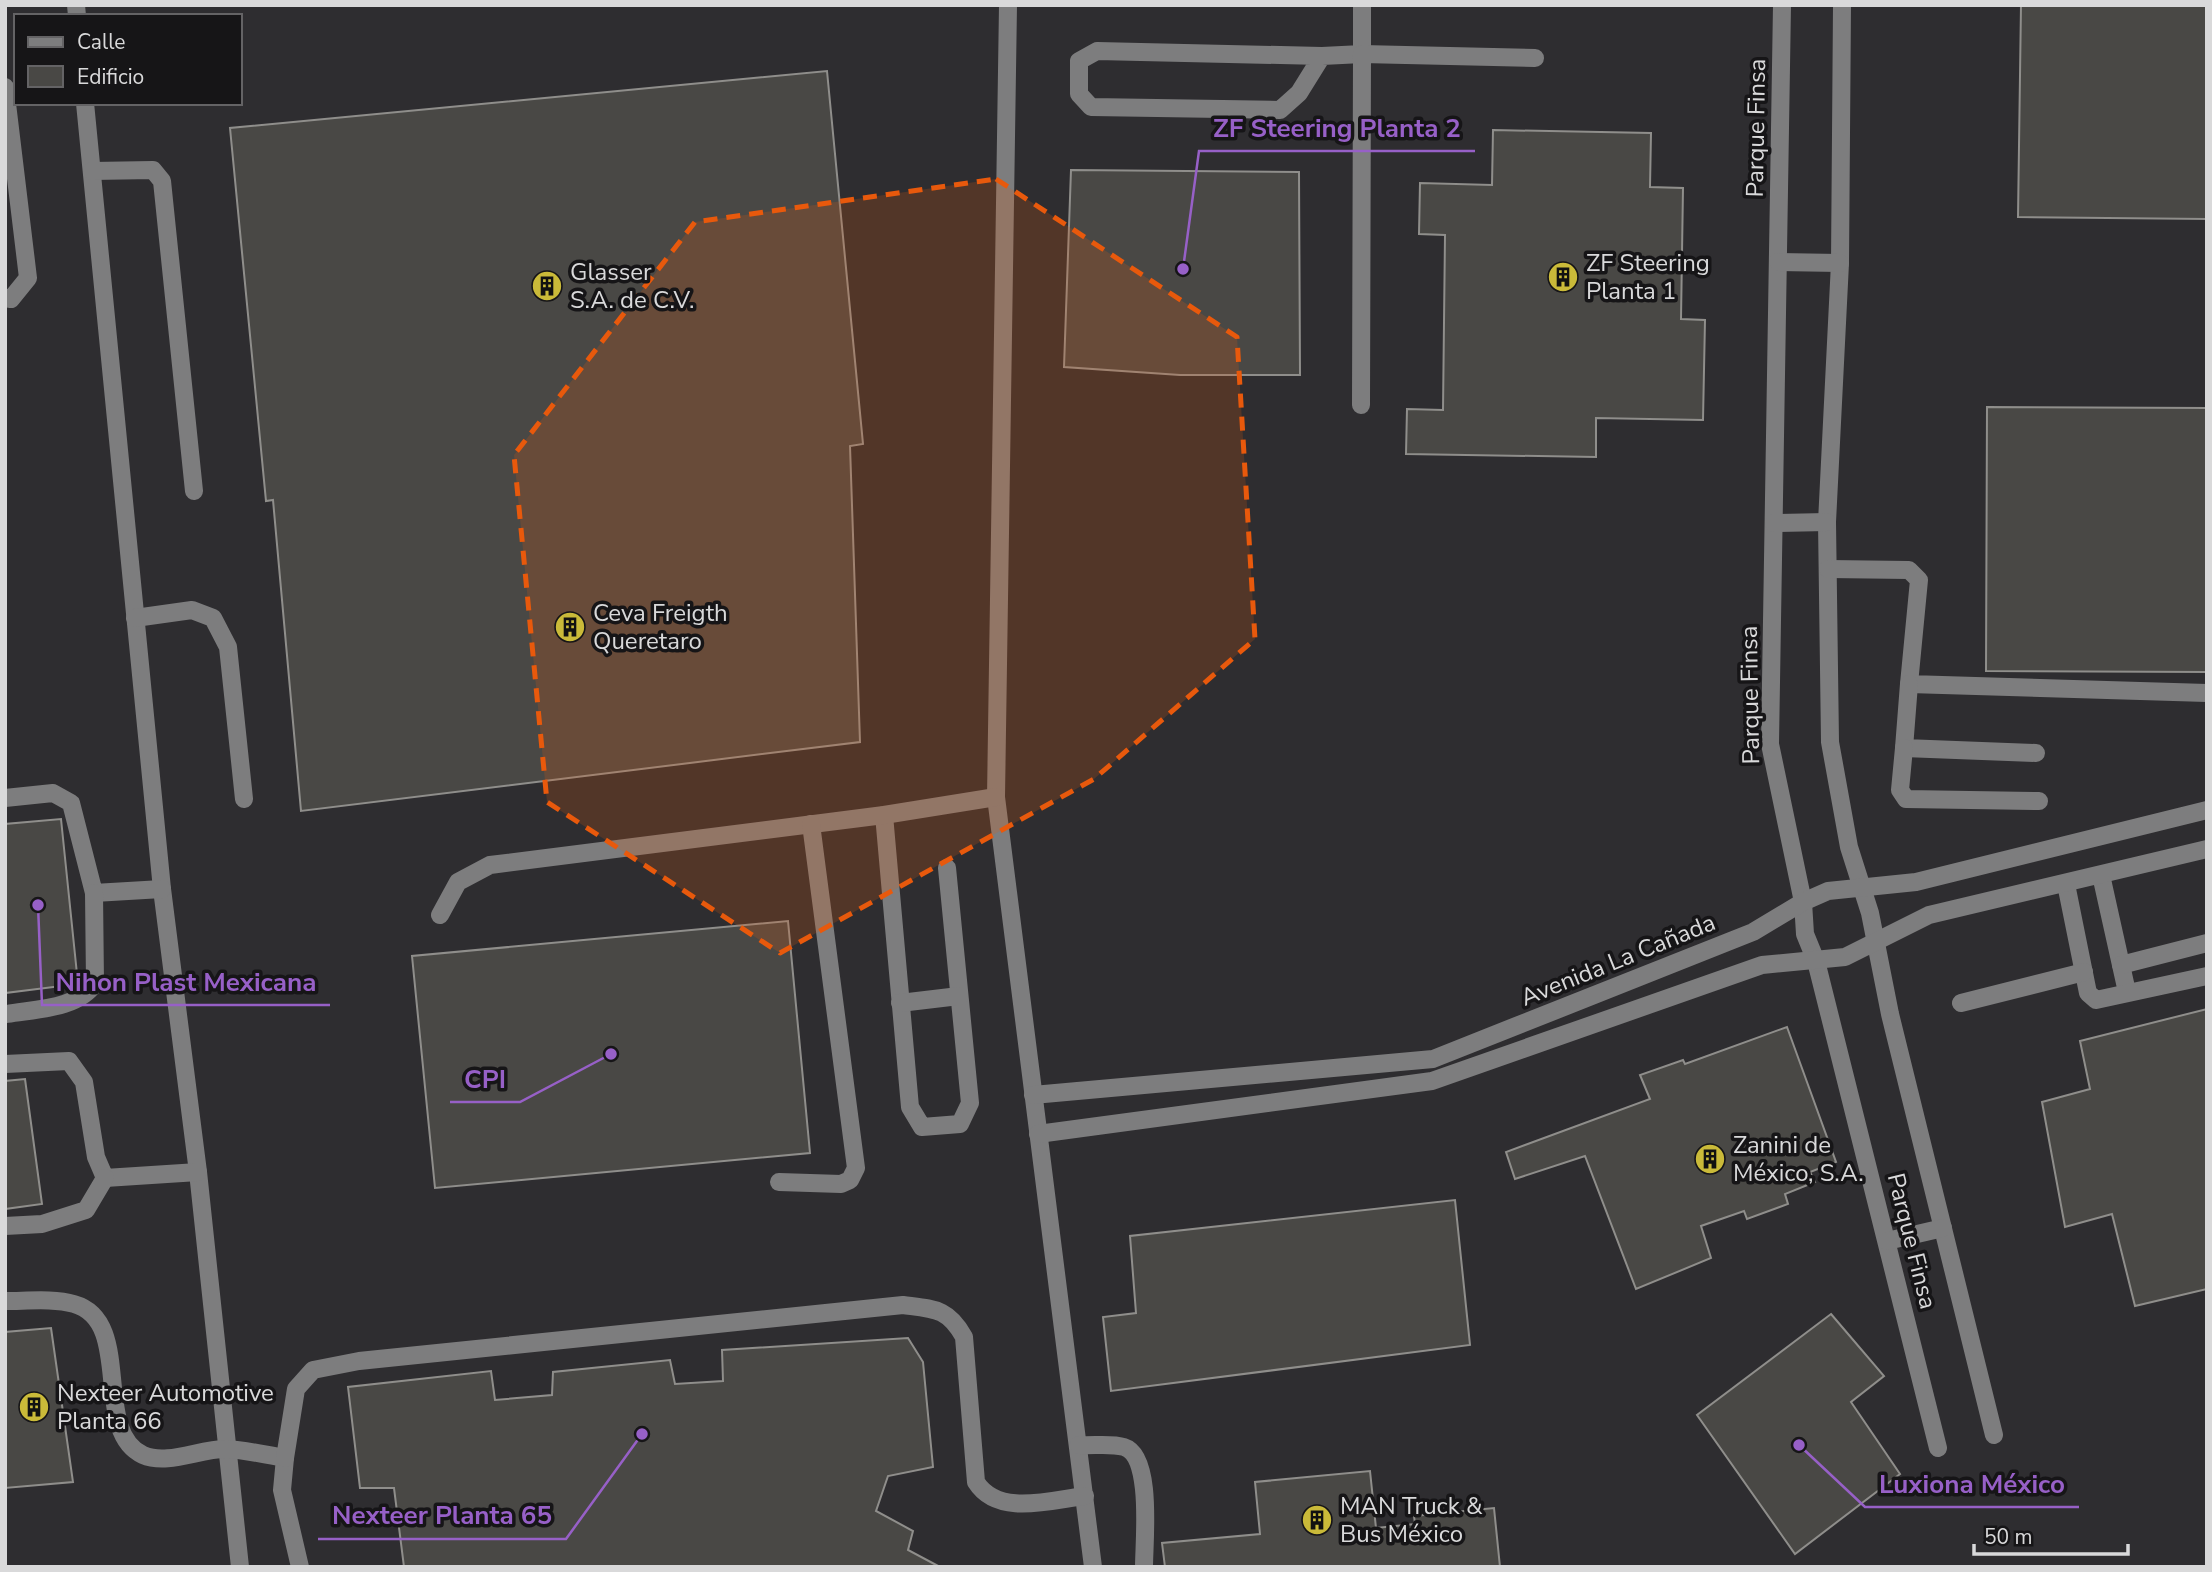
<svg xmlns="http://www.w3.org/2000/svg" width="2212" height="1572" viewBox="0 0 2212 1572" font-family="'Nunito Sans',sans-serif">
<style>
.building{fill:#494845;stroke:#8f8e8b;stroke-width:2}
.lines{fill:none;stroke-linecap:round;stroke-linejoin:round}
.minor{stroke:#7d7d7e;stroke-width:18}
.marked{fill:#e8590c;fill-opacity:0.2;stroke:#e8590c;stroke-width:5;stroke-dasharray:14 9;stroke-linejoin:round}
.labels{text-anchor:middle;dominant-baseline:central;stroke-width:7;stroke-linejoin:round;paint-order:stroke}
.street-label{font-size:24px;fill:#d9d9da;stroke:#161517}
.poi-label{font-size:24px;fill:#d9d9da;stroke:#161517;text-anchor:start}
.leader{fill:none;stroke:#9760c7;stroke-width:2.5}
.callout-dot{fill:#9760c7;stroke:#161517;stroke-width:2.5}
.callout-label{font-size:26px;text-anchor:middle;font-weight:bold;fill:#9760c7;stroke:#161517;stroke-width:7;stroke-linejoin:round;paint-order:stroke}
</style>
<rect width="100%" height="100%" fill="#2e2d30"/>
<g class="building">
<polygon points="2021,5 2207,5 2207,219 2018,217"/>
<polygon points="827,71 863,444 850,446 860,742 301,811 273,500 266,501 230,128"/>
<polygon points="1493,130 1651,133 1650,187 1683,188 1681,319 1705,320 1703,420 1596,418 1596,457 1406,454 1407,409 1443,410 1445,235 1419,234 1420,183 1492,185"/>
<polygon points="1071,170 1299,172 1300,375 1180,375 1064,367"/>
<polygon points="1987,407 2207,408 2207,672 1986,671"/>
<polygon points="61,819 78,984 5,993 5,824"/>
<polygon points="788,921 810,1153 435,1188 412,956"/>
<polygon points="2207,1009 2207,1289 2135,1306 2112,1214 2065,1227 2042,1102 2090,1089 2080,1041"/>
<polygon points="1787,1027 1836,1162 1810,1172 1815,1182 1785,1194 1788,1204 1747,1219 1744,1211 1701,1226 1711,1258 1636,1289 1585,1156 1515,1179 1506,1152 1650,1099 1640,1075 1683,1060 1685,1064"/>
<polygon points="25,1079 42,1204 5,1209 5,1081"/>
<polygon points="1455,1200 1470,1345 1111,1391 1103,1317 1136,1313 1130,1236"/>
<polygon points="1831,1314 1884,1376 1851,1402 1900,1474 1795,1554 1697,1415"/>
<polygon points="51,1328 73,1482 5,1488 5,1332"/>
<polygon points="908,1338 923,1362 933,1467 888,1476 876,1511 913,1531 908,1550 940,1567 404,1567 394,1488 360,1488 348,1387 491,1371 495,1400 552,1395 553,1372 670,1360 675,1384 723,1381 722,1350"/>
<polygon points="1370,1471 1376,1528 1415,1524 1414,1516 1494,1508 1500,1567 1165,1567 1162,1543 1260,1534 1255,1482"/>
</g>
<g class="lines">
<g class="minor">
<polyline points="76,5 77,16"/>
<polyline points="1008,5 996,797 1093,1567"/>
<polyline points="1782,5 1770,744 1803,902 1805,934 1816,961 1938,1448"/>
<polyline points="1842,5 1840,263 1827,522 1830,742 1849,847 1870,913 1890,1014 1994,1435"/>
<polyline points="1322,56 1299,93 1280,110 1091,107 1079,94 1079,61 1097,51 1322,56 1362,54 1362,5"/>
<polyline points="5,87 28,278 11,299 5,298"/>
<polyline points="85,103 162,889 198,1172 240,1567"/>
<polyline points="92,171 153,170 162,181 194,491"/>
<polyline points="1778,262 1840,263"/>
<polyline points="1361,405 1362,54 1535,58"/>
<polyline points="1774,523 1827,522"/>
<polyline points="1828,569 1909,570 1919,580 1909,684 2207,693"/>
<polyline points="135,618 192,610 213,618 228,647 244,799"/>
<polyline points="1909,684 1904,748 2036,753"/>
<polyline points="1904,748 1900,790 1906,799 2039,801"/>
<polyline points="5,798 53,793 71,803 94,893 162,889"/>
<polyline points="884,815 910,1107 922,1127 960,1124 970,1103 947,868"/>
<polyline points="2101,875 2127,992"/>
<polyline points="2066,884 2088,993 2096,1000 2207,976"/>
<polyline points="440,915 458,882 490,865 884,815 996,797"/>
<polyline points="2121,965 2207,943"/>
<polyline points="900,1003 959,996"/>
<polyline points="1961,1003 2084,972"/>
<path d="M7,1014C36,1009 78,1009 95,983L94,893"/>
<polyline points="5,1064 69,1061 84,1082 96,1157 105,1178 198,1172"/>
<polyline points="1033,1095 1433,1059 1753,932 1803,902 1828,891 1916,882 2207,810"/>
<polyline points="1038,1134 1432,1081 1762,965 1845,957 1929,915 2207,849"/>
<polyline points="779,1182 841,1184 850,1180 856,1168 811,824"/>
<polyline points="5,1226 42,1224 86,1210 105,1178"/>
<polyline points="1887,1241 1943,1228"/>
<path d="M5,1301C27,1301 54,1298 74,1304C135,1321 91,1431 143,1455C168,1466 201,1448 227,1449C246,1450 266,1455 285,1458L282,1490L300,1567"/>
<path d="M1079,1445C1093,1446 1111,1443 1124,1447C1153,1456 1144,1541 1144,1567"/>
<path d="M285,1458L296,1389L313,1370L359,1361L903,1305C934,1309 948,1308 964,1337L976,1482C998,1517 1051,1500 1085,1496"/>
</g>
</g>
<path class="marked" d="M996,179L1237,337L1255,639L1094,779L780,953L547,802L514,455L695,222Z"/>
<defs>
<g id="building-disc" transform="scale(1.575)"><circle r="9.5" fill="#caba39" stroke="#161517"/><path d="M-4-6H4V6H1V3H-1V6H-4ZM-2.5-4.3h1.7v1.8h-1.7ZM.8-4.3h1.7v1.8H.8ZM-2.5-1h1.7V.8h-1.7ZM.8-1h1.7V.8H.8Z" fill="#111"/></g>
</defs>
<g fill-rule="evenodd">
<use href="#building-disc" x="1563" y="277"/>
<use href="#building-disc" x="547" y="286"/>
<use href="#building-disc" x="570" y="627"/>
<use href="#building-disc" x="1710" y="1159"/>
<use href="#building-disc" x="34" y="1407"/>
<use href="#building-disc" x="1317" y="1520"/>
</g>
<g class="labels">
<g class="street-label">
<text transform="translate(1756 128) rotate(-89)">Parque Finsa</text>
<text transform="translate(1750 695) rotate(-91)">Parque Finsa</text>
<text transform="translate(1618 960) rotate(-22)">Avenida La Cañada</text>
<text transform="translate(1912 1241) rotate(76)">Parque Finsa</text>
</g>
<g class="poi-label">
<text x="1586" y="263">ZF Steering<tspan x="1586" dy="28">Planta 1</tspan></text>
<text x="570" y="272">Glasser<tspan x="570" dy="28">S.A. de C.V.</tspan></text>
<text x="593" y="613">Ceva Freigth<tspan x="593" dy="28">Queretaro</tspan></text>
<text x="1733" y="1145">Zanini de<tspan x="1733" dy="28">México, S.A.</tspan></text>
<text x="57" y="1393">Nexteer Automotive<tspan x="57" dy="28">Planta 66</tspan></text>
<text x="1340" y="1506">MAN Truck &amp;<tspan x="1340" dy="28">Bus México</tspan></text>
</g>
</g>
<path class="leader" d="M1183 269L1199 151H1475M38 905L42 1005H330M611 1054L520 1102H450M1799 1445L1865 1507H2079M642 1434L566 1539H318"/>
<g class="callout-dot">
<circle cx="1183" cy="269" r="7"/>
<circle cx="38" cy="905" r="7"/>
<circle cx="611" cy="1054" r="7"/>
<circle cx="1799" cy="1445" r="7"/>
<circle cx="642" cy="1434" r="7"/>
</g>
<g class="callout-label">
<text x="1337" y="137">ZF Steering Planta 2</text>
<text x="186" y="991">Nihon Plast Mexicana</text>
<text x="485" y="1088">CPI</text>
<text x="1972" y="1493">Luxiona México</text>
<text x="442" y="1524">Nexteer Planta 65</text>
</g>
<rect width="2212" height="1572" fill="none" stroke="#d9d9da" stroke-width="14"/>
<rect x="14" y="14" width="228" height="91" fill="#161517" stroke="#646365" stroke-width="2"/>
<rect x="28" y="37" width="35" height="10" fill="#7d7d7e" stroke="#646365" stroke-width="2"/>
<text x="77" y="49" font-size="21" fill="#d9d9da">Calle</text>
<rect x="28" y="66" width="35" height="21" fill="#494845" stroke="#646365" stroke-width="2"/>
<text x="77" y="84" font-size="21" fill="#d9d9da">Edificio</text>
<path d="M1974 1544v10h154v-10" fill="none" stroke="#d9d9da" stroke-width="3.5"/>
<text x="1984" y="1544" font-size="21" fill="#d9d9da" stroke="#161517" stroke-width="5" paint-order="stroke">50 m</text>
</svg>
